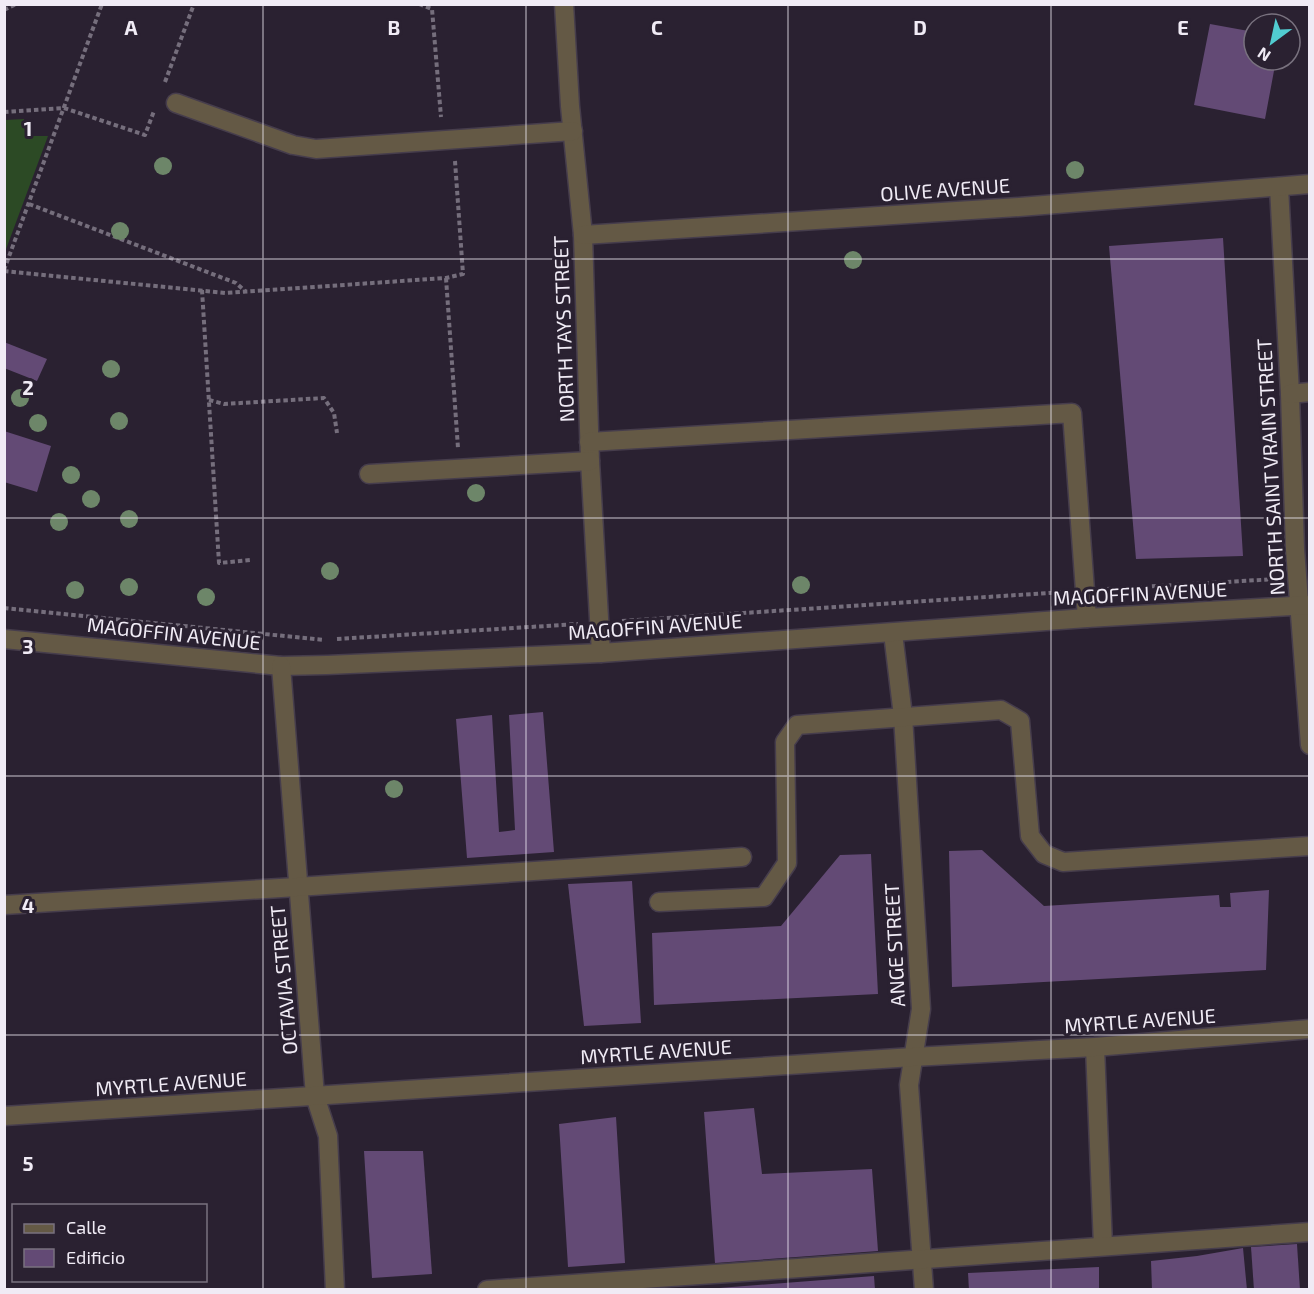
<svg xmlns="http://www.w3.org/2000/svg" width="1314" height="1294" viewBox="0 0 1314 1294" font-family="'Exo 2',sans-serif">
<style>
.green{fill:#2c4a25}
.building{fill:#634a75}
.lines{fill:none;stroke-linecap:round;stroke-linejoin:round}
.minor-casing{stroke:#463d4c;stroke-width:21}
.path{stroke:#756e7c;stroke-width:4;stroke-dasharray:4.5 3;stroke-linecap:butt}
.minor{stroke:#645945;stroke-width:18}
.tree{fill:#6d8669}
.grid{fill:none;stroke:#f0ebf5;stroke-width:1.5;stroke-opacity:0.55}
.labels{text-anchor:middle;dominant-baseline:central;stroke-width:6;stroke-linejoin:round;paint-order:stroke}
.street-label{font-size:20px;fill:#f0ebf5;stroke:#2a2131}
.grid-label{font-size:20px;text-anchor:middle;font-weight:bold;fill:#f0ebf5;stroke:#2a2131;stroke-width:6;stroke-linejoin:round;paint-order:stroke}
</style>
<rect width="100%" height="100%" fill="#2a2131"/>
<polygon class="green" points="24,119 26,136 48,136 5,252 5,120"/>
<g class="building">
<polygon points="1210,24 1254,32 1254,60 1276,60 1265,119 1194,105"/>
<polygon points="1223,238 1243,556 1136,559 1109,246"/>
<polygon points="4,342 47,359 37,381 4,368"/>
<polygon points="4,431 51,446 37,492 4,482"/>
<polygon points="543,712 554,852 467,858 456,719 492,715 499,832 515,830 509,715"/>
<polygon points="982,850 1044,906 1219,895 1220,907 1231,907 1230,893 1269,890 1266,970 952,987 949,851"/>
<polygon points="871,854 878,994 654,1005 652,933 781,926 840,855"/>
<polygon points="632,881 641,1023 584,1026 568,884"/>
<polygon points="754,1108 762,1174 872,1169 878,1251 715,1263 704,1112"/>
<polygon points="616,1117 625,1263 568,1267 559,1124"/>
<polygon points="364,1151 423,1151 432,1274 372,1278"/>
<polygon points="1297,1244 1300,1290 1254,1290 1251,1247"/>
<polygon points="1243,1248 1247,1290 1152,1290 1151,1261 1197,1256"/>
<polygon points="1099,1267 1099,1290 969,1290 968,1273"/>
<polygon points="874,1276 875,1290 719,1290 719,1288"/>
</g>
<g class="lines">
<g class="minor-casing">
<g id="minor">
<polyline points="564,4 570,106 583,235 590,461 601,653"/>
<polyline points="176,103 293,145 316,149 573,131"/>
<polyline points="1279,187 1290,394 1295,549 1310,745"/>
<polyline points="583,235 1019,207 1310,184"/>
<polyline points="1290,394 1310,392"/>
<polyline points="589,442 1072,413 1087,618"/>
<polyline points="369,474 590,461"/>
<polyline points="893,633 903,716 921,1009 909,1085 924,1290"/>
<polyline points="4,639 281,666 327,665 601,653 1087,618 1310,605"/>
<polyline points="281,666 315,1096 328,1136 335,1290"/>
<polyline points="659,902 764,897 787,863 785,742 797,725 1001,710 1020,721 1030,836 1044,854 1063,862 1310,846"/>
<polyline points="4,905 297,887 742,857"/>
<polyline points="1095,1047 1103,1246"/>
<polyline points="4,1116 913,1057 1095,1047 1310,1029"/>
<polyline points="487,1290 1310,1232"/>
</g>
</g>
<g class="path">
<polyline points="419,4 432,9 441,117"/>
<polyline points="4,10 16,4"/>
<polyline points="165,82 194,4"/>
<polyline points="4,112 64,108 145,135 154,111"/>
<polyline points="29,204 236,283 246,292"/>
<polyline points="4,270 102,4"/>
<polyline points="4,271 225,293 446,278 463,274 455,161"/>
<polyline points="446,278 458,448"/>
<polyline points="202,290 219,563 250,560"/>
<polyline points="209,400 224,404 324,398 334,413 337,433"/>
<polyline points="1107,589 1276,579"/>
<polyline points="4,608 324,640"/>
<polyline points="622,621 1063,592"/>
<polyline points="337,639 578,624"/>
</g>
<use href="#minor" class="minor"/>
</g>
<g class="tree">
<circle cx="163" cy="166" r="9"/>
<circle cx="1075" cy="170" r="9"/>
<circle cx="120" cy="231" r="9"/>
<circle cx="853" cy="260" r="9"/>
<circle cx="111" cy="369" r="9"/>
<circle cx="20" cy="398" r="9"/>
<circle cx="119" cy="421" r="9"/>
<circle cx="38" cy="423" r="9"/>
<circle cx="71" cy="475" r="9"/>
<circle cx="476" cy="493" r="9"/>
<circle cx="91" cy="499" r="9"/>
<circle cx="129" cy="519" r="9"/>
<circle cx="59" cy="522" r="9"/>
<circle cx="330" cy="571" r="9"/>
<circle cx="801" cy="585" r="9"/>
<circle cx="129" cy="587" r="9"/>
<circle cx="75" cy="590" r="9"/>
<circle cx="206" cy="597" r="9"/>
<circle cx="394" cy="789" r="9"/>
</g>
<path class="grid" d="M263,4V1290M526,4V1290M788,4V1290M1051,4V1290M4,259H1310M4,518H1310M4,776H1310M4,1035H1310"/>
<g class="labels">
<g class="street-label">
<text transform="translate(945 189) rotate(-4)">OLIVE AVENUE</text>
<text transform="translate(563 329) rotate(-92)">NORTH TAYS STREET</text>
<text transform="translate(1270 467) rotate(-93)">NORTH SAINT VRAIN STREET</text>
<text transform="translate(1140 593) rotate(-3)">MAGOFFIN AVENUE</text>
<text transform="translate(655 626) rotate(-4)">MAGOFFIN AVENUE</text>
<text transform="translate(174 633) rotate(6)">MAGOFFIN AVENUE</text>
<text transform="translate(894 945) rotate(-93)">ANGE STREET</text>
<text transform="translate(283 980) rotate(-95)">OCTAVIA STREET</text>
<text transform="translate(1140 1020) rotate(-4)">MYRTLE AVENUE</text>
<text transform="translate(656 1051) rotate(-4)">MYRTLE AVENUE</text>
<text transform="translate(171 1083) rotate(-4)">MYRTLE AVENUE</text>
</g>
</g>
<g class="grid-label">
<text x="131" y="35">A</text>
<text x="394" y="35">B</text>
<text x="657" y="35">C</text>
<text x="920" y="35">D</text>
<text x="1183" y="35">E</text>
<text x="28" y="136">1</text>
<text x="28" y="395">2</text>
<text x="28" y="654">3</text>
<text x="28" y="913">4</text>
<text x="28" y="1171">5</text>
</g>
<rect width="1314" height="1294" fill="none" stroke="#f0ebf5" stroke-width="12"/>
<rect x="12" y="1204" width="195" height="78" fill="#2a2131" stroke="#79727f" stroke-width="1.5"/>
<rect x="24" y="1224" width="30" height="9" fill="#645945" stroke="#79727f" stroke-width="1.5"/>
<text x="66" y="1234" font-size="18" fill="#f0ebf5">Calle</text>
<rect x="24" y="1249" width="30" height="18" fill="#634a75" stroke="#79727f" stroke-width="1.5"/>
<text x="66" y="1264" font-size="18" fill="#f0ebf5">Edificio</text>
<g transform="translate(1272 42) rotate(213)"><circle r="28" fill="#2a2131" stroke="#79727f" stroke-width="1.5"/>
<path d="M0-4.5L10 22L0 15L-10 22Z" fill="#51ccd1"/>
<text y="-9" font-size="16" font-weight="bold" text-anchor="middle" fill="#f0ebf5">N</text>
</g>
</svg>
